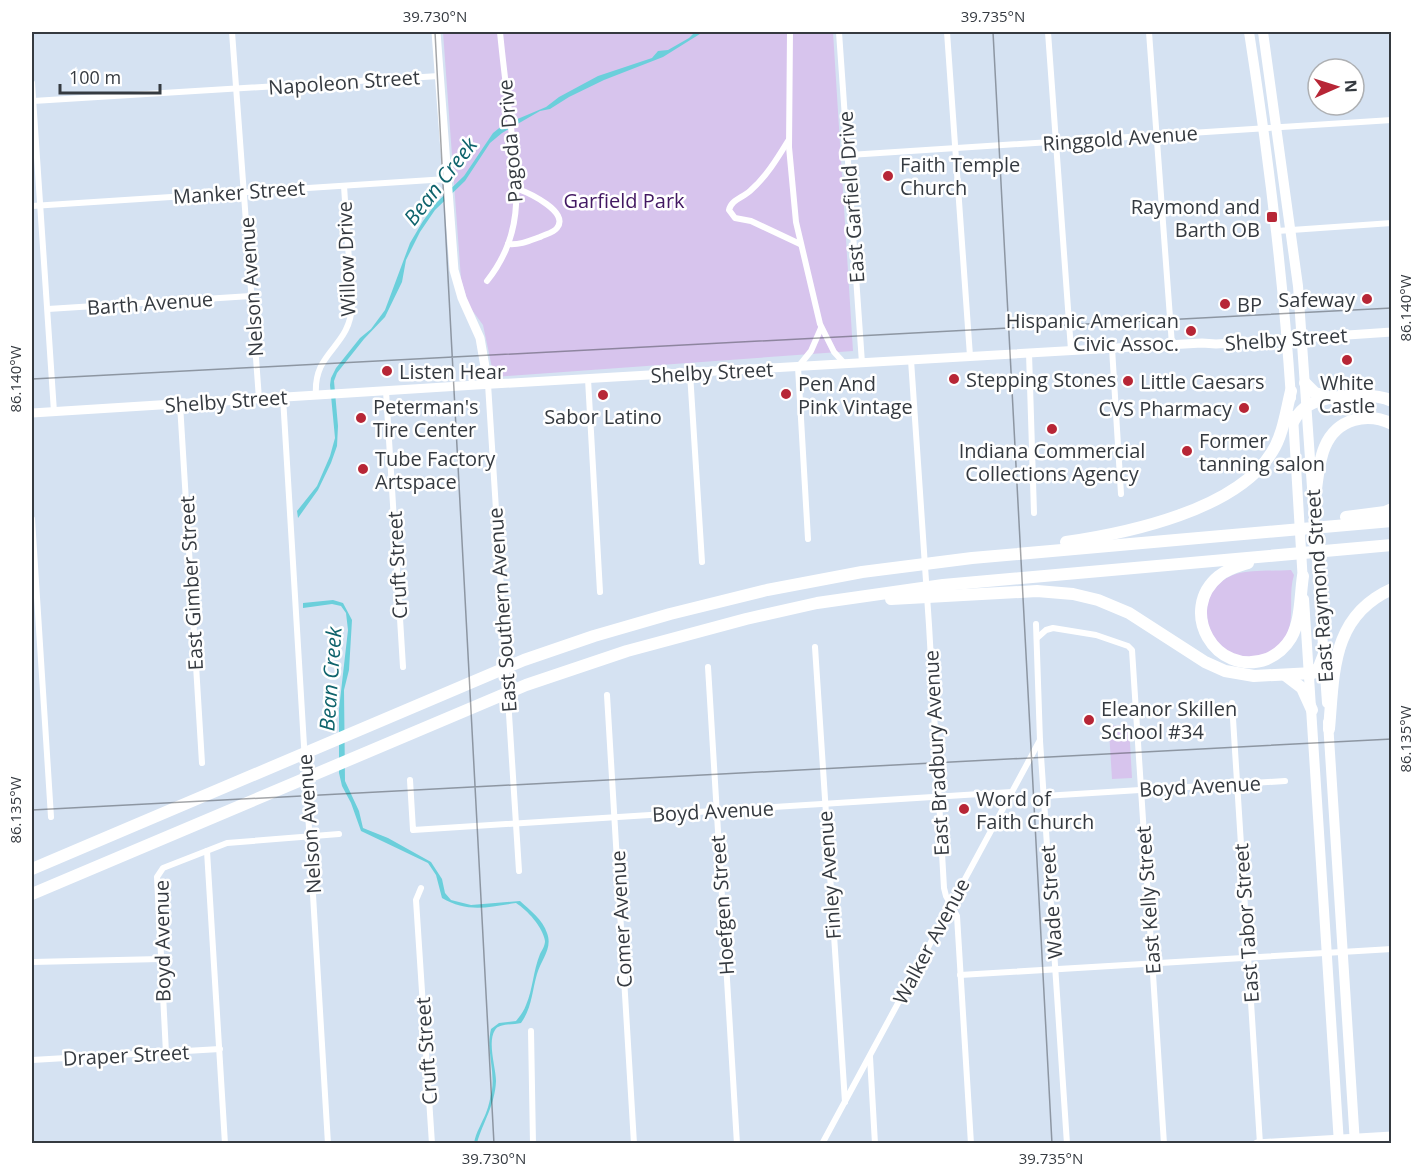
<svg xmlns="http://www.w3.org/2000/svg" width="1423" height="1175" viewBox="0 0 1423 1175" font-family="'Open Sans',sans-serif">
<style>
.green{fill:#d7c4ed}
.water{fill:#6bcfdb}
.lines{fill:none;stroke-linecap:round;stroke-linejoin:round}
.street{stroke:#fff;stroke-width:6}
.secondary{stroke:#fff;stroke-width:9}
.primary{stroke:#fff;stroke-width:10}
.highway{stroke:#fff;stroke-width:12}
.ticks{fill:none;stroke:#353a40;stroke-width:1.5;stroke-opacity:0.45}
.poi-dot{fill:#b72636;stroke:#fff;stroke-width:2}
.labels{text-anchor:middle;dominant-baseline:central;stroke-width:5;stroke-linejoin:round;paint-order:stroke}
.street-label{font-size:20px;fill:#353a40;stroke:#fff}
.poi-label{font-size:20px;fill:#353a40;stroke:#fff;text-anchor:start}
.park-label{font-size:20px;fill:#421862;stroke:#fff}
.water-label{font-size:21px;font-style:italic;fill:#0e636c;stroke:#fff}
.neatline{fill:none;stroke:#353a40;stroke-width:2}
.ticks-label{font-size:15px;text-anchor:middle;fill:#353a40}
</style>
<rect width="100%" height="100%" fill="#d5e2f2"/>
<g class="green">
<polygon points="443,32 833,32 853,351 494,377 483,325 469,306 461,279"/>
<path d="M1291,570L1294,575C1287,597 1297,622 1283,642C1276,652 1263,657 1251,657C1246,657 1238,658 1233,656C1230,655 1226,650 1223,647C1197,625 1203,584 1236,574C1250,570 1276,571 1291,570Z"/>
<polygon points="1129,725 1132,778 1112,779 1109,731 1106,730 1105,726"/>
</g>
<g class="water">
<polygon points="695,32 703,32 663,57 604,80 569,97 550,109 540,111 502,133 490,143 465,181 435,210 420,232 406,260 402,282 385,317 364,339 337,373 334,381 338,426 337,446 331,463 318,490 298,518 297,511 317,486 330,456 335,438 330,385 331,378 336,368 360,338 371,329 385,310 410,243 423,221 437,202 464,176 493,133 503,125 546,107 559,97 598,76 652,58 658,51 668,50 689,38"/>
<path d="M333,600L343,603L352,620L349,670L344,690L345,781L359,811L363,828L388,838L431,862L442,879L445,893L451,900L471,905L520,901C530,910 543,920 547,933C553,948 541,960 537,974C532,991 532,1008 521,1023C513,1025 499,1023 495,1030C487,1042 496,1068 496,1081C495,1105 483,1122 477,1143H474C476,1132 482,1123 486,1113C489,1106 490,1098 492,1090C495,1070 486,1050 491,1029L499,1023L516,1021C520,1016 524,1011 526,1005C533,989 533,971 540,954C542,950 545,946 545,941C543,927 527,910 516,903C489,907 467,913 442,898L436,875L428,863L361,831L351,803L342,786L339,773V709L348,630L346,613L341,606L332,604L303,608V603Z"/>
</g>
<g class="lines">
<g class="street">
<polyline points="232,32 259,399"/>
<polyline points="790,32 789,147 796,222 820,324 834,352 845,364"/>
<polyline points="839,32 862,363"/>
<polyline points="947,32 970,356"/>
<polyline points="1048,32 1071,350"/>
<polyline points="1149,32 1172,345"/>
<polyline points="32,83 54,412"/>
<polyline points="33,101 439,76"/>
<path d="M788,141C777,159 766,177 750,191C742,198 731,200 729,210L735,218L751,221L800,244"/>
<polyline points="849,155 1392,120"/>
<polyline points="32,206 447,179"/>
<polyline points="1277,231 1392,223"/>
<path d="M508,244C520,245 529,241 540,237C546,234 553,233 557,228C570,212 529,193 518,189"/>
<path d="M487,281C526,232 517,185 511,127C507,95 503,63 500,32"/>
<polyline points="48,309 251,296"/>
<polyline points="1112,348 1121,494"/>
<polyline points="1029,353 1034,513"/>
<polyline points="911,360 929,625 944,888 946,896 957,916 971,1144"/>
<polyline points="690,373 702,562"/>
<polyline points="588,379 600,592"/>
<polyline points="488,384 519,871"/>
<polyline points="386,391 403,667"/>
<path d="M316,395C313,350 350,349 352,305L344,186"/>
<polyline points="283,397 328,1144"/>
<polyline points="180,404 202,763"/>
<polyline points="32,519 51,817"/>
<polyline points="808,539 798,367 811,351 821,328"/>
<polyline points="1036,624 1040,741 1067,1144"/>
<polyline points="1037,638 1046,630 1053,628 1096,635 1128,646 1132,650 1164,1144"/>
<polyline points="815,647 845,1102"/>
<polyline points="708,667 737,1144"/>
<polyline points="607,695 634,1144"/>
<polyline points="1232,703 1260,1144"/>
<polyline points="410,780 413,830 1012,792"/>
<polyline points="1044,796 1285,781"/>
<polyline points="207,851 225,1144"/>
<polyline points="421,888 416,900 432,1144"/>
<polyline points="32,962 161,959"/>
<polyline points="960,975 1392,949"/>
<polyline points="531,1031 533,1144"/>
<polyline points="166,1053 157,877 163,868 227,843 339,834"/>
<polyline points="870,1057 875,1144"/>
<polyline points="32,1060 220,1049"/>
<polyline points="822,1144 1040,740"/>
</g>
<g class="secondary">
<polyline points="436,32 454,270 462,298 480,338 488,384"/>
<polyline points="32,413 476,385 1202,343 1216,344 1392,332"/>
<polyline points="1257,1144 1392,1136"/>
</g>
<g class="primary">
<path d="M1249,32C1268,153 1283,275 1291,398"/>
<polyline points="1263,32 1298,286 1327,703"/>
<polyline points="1293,416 1303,583"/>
<polyline points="1304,599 1339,1144"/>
<polyline points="1328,722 1355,1144"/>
</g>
<g class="highway">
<polyline points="1305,383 1315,393 1330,397"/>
<path d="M1293,422C1297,415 1301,409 1309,405C1327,395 1373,392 1392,401"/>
<path d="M1314,505C1319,473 1317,431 1354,420C1367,416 1380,418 1392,424"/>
<polyline points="1346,517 1385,512 1392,509"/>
<path d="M1066,542C1128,533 1237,510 1272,452C1283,435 1286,411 1291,391"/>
<path d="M1248,563C1239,566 1227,569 1219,576C1177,610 1215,678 1267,659C1276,655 1285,648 1291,638C1301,621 1300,596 1303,576"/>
<polyline points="891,599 1037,591 1073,594 1098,600 1129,613 1205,662 1225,671 1254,676 1313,673 1319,667 1324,654"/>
<polyline points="1285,675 1302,688 1312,710"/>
<path d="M1329,729C1334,673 1331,616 1392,589"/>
<polyline points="32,869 524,660 594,636 670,614 767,590 862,572 972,558 1392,521"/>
<polyline points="32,894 526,685 627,651 746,619 817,603 943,585 1392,545"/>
</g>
</g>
<path class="ticks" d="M435,32L494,1144M993,32L1052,1144M32,379L1392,308M32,810L1392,739"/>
<g class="poi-dot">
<circle cx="888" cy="176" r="6"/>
<rect x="1266" y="211" width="12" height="12" rx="3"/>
<circle cx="1367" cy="299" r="6"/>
<circle cx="1225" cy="304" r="6"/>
<circle cx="1191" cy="331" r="6"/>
<circle cx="1347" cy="360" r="6"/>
<circle cx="387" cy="371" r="6"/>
<circle cx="954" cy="379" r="6"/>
<circle cx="1128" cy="381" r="6"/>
<circle cx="786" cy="394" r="6"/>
<circle cx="603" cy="395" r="6"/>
<circle cx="1244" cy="408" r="6"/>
<circle cx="361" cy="418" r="6"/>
<circle cx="1052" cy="429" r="6"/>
<circle cx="1187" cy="451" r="6"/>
<circle cx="363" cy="469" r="6"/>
<circle cx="1089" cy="720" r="6"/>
<circle cx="964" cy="809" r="6"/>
</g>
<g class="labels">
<g class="street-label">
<text transform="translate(344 82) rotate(-4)">Napoleon Street</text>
<text transform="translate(1120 138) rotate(-4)">Ringgold Avenue</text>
<text transform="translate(510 141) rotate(-95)">Pagoda Drive</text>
<text transform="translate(239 192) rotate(-4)">Manker Street</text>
<text transform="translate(851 197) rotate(-94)">East Garfield Drive</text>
<text transform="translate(346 259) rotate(-92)">Willow Drive</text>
<text transform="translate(251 287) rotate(-94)">Nelson Avenue</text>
<text transform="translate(150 303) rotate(-4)">Barth Avenue</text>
<text transform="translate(1286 339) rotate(-4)">Shelby Street</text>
<text transform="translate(712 372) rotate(-3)">Shelby Street</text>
<text transform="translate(226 401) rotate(-4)">Shelby Street</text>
<text transform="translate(397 565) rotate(-93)">Cruft Street</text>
<text transform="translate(191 583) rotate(-93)">East Gimber Street</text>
<text transform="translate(1319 586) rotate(-94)">East Raymond Street</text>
<text transform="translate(502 610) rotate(-94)">East Southern Avenue</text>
<text transform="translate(936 753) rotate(-93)">East Bradbury Avenue</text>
<text transform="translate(1200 786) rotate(-3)">Boyd Avenue</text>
<text transform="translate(713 811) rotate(-3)">Boyd Avenue</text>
<text transform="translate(309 824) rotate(-94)">Nelson Avenue</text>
<text transform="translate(829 875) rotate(-94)">Finley Avenue</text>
<text transform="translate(1148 900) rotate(-94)">East Kelly Street</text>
<text transform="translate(1051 902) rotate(-94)">Wade Street</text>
<text transform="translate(722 905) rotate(-94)">Hoefgen Street</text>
<text transform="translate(621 919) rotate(-93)">Comer Avenue</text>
<text transform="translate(1246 923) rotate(-94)">East Tabor Street</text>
<text transform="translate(162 941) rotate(-91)">Boyd Avenue</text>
<text transform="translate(931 941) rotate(-62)">Walker Avenue</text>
<text transform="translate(426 1051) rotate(-94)">Cruft Street</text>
<text transform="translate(126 1055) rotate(-3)">Draper Street</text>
</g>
<g class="poi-label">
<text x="900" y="164">Faith Temple<tspan x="900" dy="23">Church</tspan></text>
<text x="1260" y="206" text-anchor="end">Raymond and<tspan x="1260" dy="23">Barth OB</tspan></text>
<text x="1355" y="299" text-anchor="end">Safeway</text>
<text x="1237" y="304">BP</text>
<text x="1179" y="320" text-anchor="end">Hispanic American<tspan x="1179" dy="23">Civic Assoc.</tspan></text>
<text x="399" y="371">Listen Hear</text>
<text x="966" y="379">Stepping Stones</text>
<text x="1140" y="381">Little Caesars</text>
<text x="1347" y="382" text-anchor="middle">White<tspan x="1347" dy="23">Castle</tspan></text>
<text x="798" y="383">Pen And<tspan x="798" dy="23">Pink Vintage</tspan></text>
<text x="373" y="406">Peterman's<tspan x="373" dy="23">Tire Center</tspan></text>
<text x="1232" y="408" text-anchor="end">CVS Pharmacy</text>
<text x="603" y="416" text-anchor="middle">Sabor Latino</text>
<text x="1199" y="440">Former<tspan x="1199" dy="23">tanning salon</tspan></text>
<text x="1052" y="450" text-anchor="middle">Indiana Commercial<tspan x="1052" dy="23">Collections Agency</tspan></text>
<text x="375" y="458">Tube Factory<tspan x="375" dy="23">Artspace</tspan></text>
<text x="1101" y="708">Eleanor Skillen<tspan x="1101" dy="23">School #34</tspan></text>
<text x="976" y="798">Word of<tspan x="976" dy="23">Faith Church</tspan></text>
</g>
<g class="park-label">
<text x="624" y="200">Garfield Park</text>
</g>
<g class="water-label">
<text transform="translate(440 181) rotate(-52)">Bean Creek</text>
<text transform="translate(330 679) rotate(-86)">Bean Creek</text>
</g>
</g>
<rect width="1423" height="1175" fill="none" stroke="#ffffff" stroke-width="66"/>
<g transform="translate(1336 87) rotate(87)"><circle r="28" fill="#ffffff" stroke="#aeb0b3" stroke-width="1.5"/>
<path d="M0-4.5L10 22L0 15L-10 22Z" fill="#b72636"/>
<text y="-9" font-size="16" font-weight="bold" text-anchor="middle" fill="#353a40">N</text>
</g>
<path d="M60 84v9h100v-9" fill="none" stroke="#353a40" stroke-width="3"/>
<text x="69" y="84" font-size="18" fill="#353a40" stroke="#ffffff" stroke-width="4.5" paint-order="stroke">100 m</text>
<rect x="33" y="33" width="1357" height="1109" class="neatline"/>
<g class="ticks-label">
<text x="435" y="22">39.730°N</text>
<text x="993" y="22">39.735°N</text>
<text transform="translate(1406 308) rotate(-90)" y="5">86.140°W</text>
<text transform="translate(16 379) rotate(-90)" y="5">86.140°W</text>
<text transform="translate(1406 739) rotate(-90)" y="5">86.135°W</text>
<text transform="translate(16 810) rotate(-90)" y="5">86.135°W</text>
<text x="494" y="1164">39.730°N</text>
<text x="1051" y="1164">39.735°N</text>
</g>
</svg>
